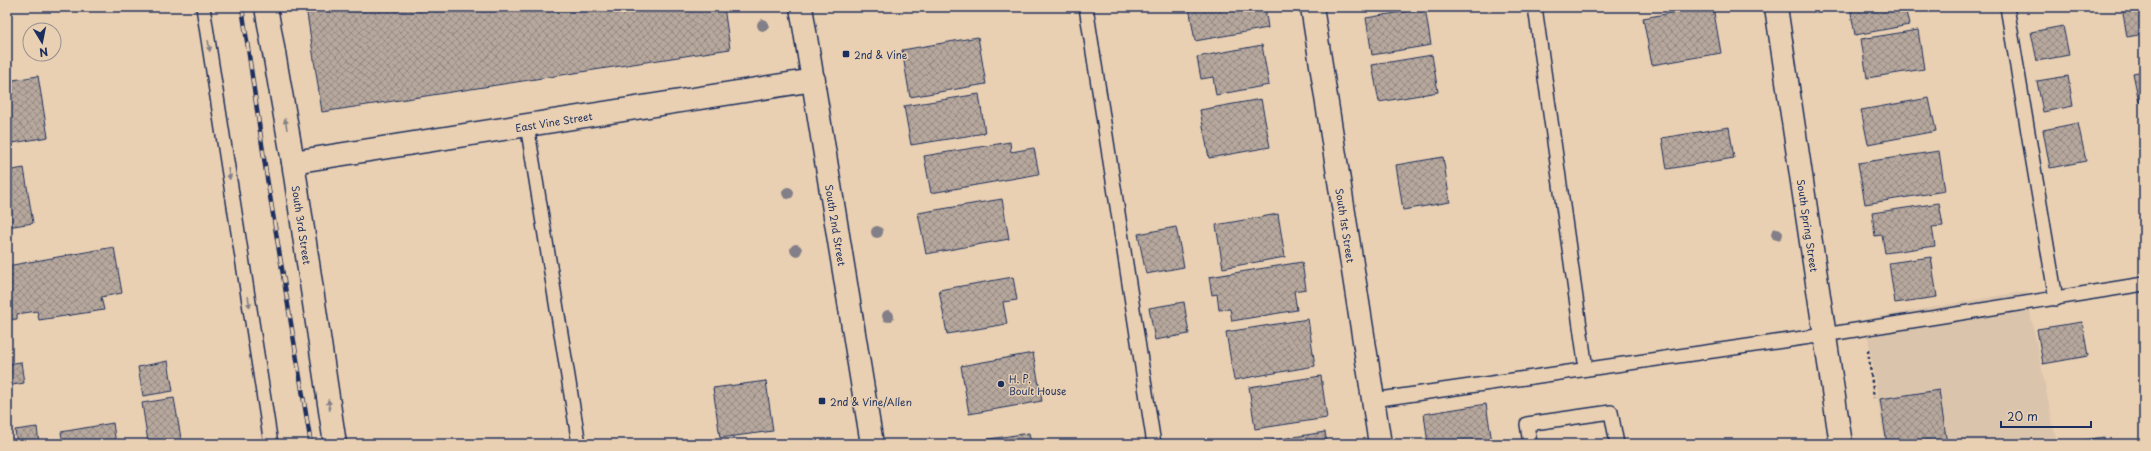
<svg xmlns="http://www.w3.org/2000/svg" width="2151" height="451" viewBox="0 0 2151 451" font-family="'Playpen Sans',sans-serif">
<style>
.built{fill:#dbc4ac}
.building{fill:url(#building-cross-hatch);stroke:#1b2f5e}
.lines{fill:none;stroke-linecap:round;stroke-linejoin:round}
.service-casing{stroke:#1b2f5e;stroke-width:16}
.minor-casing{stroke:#1b2f5e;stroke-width:25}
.tertiary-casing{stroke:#1b2f5e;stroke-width:25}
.secondary-casing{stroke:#1b2f5e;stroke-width:25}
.path{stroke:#1b2f5e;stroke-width:2.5;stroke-dasharray:3 3;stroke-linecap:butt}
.service{stroke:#ead0b2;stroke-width:13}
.minor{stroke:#ead0b2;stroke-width:22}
.tertiary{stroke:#ead0b2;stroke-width:22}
.secondary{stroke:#ead0b2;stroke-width:22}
.rail-casing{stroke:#1b2f5e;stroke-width:4.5}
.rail{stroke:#ead0b2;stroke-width:3;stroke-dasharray:9;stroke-linecap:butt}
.tree{fill:#827f88}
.oneway{fill:#828088}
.poi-dot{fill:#1b2f5e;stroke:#ead0b2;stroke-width:1.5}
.labels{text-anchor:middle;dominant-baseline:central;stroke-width:3;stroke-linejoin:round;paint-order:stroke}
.poi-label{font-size:10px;fill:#1b2f5e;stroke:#ead0b2;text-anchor:start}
.street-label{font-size:10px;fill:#1b2f5e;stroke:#ead0b2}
</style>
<defs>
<pattern id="building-cross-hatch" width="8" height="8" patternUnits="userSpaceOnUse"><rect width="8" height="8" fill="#b7a89d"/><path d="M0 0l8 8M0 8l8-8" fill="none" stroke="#948983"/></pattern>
</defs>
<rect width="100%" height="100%" fill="#ead0b2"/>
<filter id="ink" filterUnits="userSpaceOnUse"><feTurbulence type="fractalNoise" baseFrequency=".025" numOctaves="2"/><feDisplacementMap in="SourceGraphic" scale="8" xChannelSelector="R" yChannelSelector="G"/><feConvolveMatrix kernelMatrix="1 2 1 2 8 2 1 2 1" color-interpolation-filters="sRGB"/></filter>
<g filter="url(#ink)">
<polygon class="built" points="2026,291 2057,444 1885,444 1865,319"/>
<g class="building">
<polygon points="306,7 724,7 730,49 322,112"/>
<polygon points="1189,7 1265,7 1268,28 1195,41"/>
<polygon points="1705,7 1713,7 1721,53 1652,65 1643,18"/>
<polygon points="1850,7 1905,7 1909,25 1855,35"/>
<polygon points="2122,7 2144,7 2144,34 2127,37"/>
<polygon points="1425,8 1431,45 1372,55 1366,18"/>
<polygon points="2063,26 2069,55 2037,61 2031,32"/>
<polygon points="1918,30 1924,69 1867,78 1861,39"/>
<polygon points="978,37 986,84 910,97 902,50"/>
<polygon points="1262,45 1269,85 1216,95 1213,77 1201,79 1197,57"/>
<polygon points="1432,55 1438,92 1379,102 1372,65"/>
<polygon points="2142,64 2144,64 2144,101 2139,102 2133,73 2143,71"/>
<polygon points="38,76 48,137 7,144 7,81"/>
<polygon points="2068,76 2073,106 2043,112 2037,81"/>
<polygon points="979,94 985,133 911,145 904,106"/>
<polygon points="1929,98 1936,131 1868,144 1861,110"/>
<polygon points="1261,99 1270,147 1209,158 1200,110"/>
<polygon points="2078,123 2086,161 2050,168 2043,130"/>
<polygon points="1729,127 1734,158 1667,169 1662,138"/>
<polygon points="1010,142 1011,152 1034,148 1039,174 931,193 924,156"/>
<polygon points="1939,151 1945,191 1865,204 1858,163"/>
<polygon points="1443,157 1450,202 1403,210 1396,165"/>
<polygon points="24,168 33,223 7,227 7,171"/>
<polygon points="1002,199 1009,239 926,254 918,213"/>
<polygon points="1939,203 1943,226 1932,227 1935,246 1885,253 1882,235 1875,236 1872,213"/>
<polygon points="1278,214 1285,257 1223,268 1216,225"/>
<polygon points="1176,227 1184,267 1146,274 1138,234"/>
<polygon points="114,247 122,293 101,297 104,310 39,320 37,311 17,314 17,319 7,320 7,266"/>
<polygon points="1931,257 1937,297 1895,303 1889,263"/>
<polygon points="1302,262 1306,289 1294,291 1297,310 1232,321 1230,309 1219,310 1217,294 1212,295 1209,277"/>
<polygon points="1013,277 1017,300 1003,302 1007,324 947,334 939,290"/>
<polygon points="1184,302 1189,334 1155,340 1149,308"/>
<polygon points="1308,319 1315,366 1234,380 1226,332"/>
<polygon points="2082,322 2088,356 2043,364 2037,329"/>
<polygon points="1033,353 1042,401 969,414 961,366"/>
<polygon points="168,361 173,391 143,396 138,367"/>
<polygon points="21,362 24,383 7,386 7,364"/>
<polygon points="1321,376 1327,418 1255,429 1249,387"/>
<polygon points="766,381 773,431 720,438 713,388"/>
<polygon points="1939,390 1947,444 1887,444 1880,399"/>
<polygon points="174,398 182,444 134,444 148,442 142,403"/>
<polygon points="1486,404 1492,442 1428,444 1424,414"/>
<polygon points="113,423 116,444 63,444 61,432"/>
<polygon points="37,427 39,444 17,444 15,430"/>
<polygon points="1325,432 1327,444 1262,444 1262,442"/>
<polygon points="1029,433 1031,444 970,444 969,442"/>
<polygon points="2104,437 2105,444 2064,444 2064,443"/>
<polygon points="2144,439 2144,444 2120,444 2120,443"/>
</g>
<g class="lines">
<g class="service-casing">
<g id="service">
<polyline points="203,7 271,444"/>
<polyline points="1086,7 1154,444"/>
<polyline points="1535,7 1586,369"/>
<polyline points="2007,7 2056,299"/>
<polyline points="527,125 579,444"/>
<polyline points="1373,400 1824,335 2144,284"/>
<polyline points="1530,444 1527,424 1611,412 1617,444"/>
</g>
</g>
<g class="minor-casing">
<g id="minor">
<path id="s1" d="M266,7L293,162L335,444"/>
<path id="s2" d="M1312,7L1380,444"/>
<path id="s3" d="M293,162L814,80"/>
</g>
</g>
<g class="tertiary-casing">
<g id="tertiary">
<path id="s4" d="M1776,7L1841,444"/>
</g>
</g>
<g class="secondary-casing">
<g id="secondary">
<path id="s5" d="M801,7L872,444"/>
</g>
</g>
<polyline class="path" points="1868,350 1874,398"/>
<use href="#service" class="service"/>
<use href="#minor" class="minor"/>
<use href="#tertiary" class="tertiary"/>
<use href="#secondary" class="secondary"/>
<g class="rail-casing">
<polyline id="rail" points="242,7 266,172 311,444"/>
</g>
<use href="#rail" class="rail"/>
</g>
<g class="tree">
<circle cx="763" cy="25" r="6"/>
<circle cx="788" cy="193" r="6"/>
<circle cx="877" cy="232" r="6"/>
<circle cx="1777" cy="234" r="6"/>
<circle cx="796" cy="250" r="6"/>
<circle cx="888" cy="316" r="6"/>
</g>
<defs><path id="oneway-solid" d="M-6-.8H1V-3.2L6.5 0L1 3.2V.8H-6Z"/></defs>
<g class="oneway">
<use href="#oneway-solid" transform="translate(209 46) rotate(81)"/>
<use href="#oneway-solid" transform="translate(286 124) rotate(-100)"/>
<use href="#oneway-solid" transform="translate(229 174) rotate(81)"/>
<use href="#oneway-solid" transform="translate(249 302) rotate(81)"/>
<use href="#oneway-solid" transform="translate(329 405) rotate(-98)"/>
</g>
</g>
<g class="poi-dot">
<rect x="842" y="50" width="8" height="8" rx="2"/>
<circle cx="1001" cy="384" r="4"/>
<rect x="818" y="397" width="8" height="8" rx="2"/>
</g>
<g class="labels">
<g class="poi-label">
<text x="854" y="54">2nd &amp; Vine</text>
<text x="1009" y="378">H. P.<tspan x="1009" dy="12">Boult House</tspan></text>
<text x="830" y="401">2nd &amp; Vine/Allen</text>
</g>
<g class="street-label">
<text stroke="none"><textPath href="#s3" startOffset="264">East Vine Street</textPath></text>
<text stroke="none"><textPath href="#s1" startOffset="221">South 3rd Street</textPath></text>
<text stroke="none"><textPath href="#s5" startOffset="221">South 2nd Street</textPath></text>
<text stroke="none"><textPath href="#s2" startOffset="221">South 1st Street</textPath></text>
<text stroke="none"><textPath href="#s4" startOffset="221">South Spring Street</textPath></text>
</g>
</g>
<rect width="2151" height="451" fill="none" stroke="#ead0b2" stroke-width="24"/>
<rect x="12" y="12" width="2127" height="427" fill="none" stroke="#1b2f5e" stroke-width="1.5" filter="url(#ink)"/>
<g transform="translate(42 42) rotate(170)"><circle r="19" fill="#ead0b2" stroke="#979090"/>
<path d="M0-3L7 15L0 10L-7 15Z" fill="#1b2f5e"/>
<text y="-6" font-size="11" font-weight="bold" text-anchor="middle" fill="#1b2f5e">N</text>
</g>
<path d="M2001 421v6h90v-6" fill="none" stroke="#1b2f5e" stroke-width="2"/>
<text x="2007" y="421" font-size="12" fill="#1b2f5e" stroke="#ead0b2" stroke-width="3" paint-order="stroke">20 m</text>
</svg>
